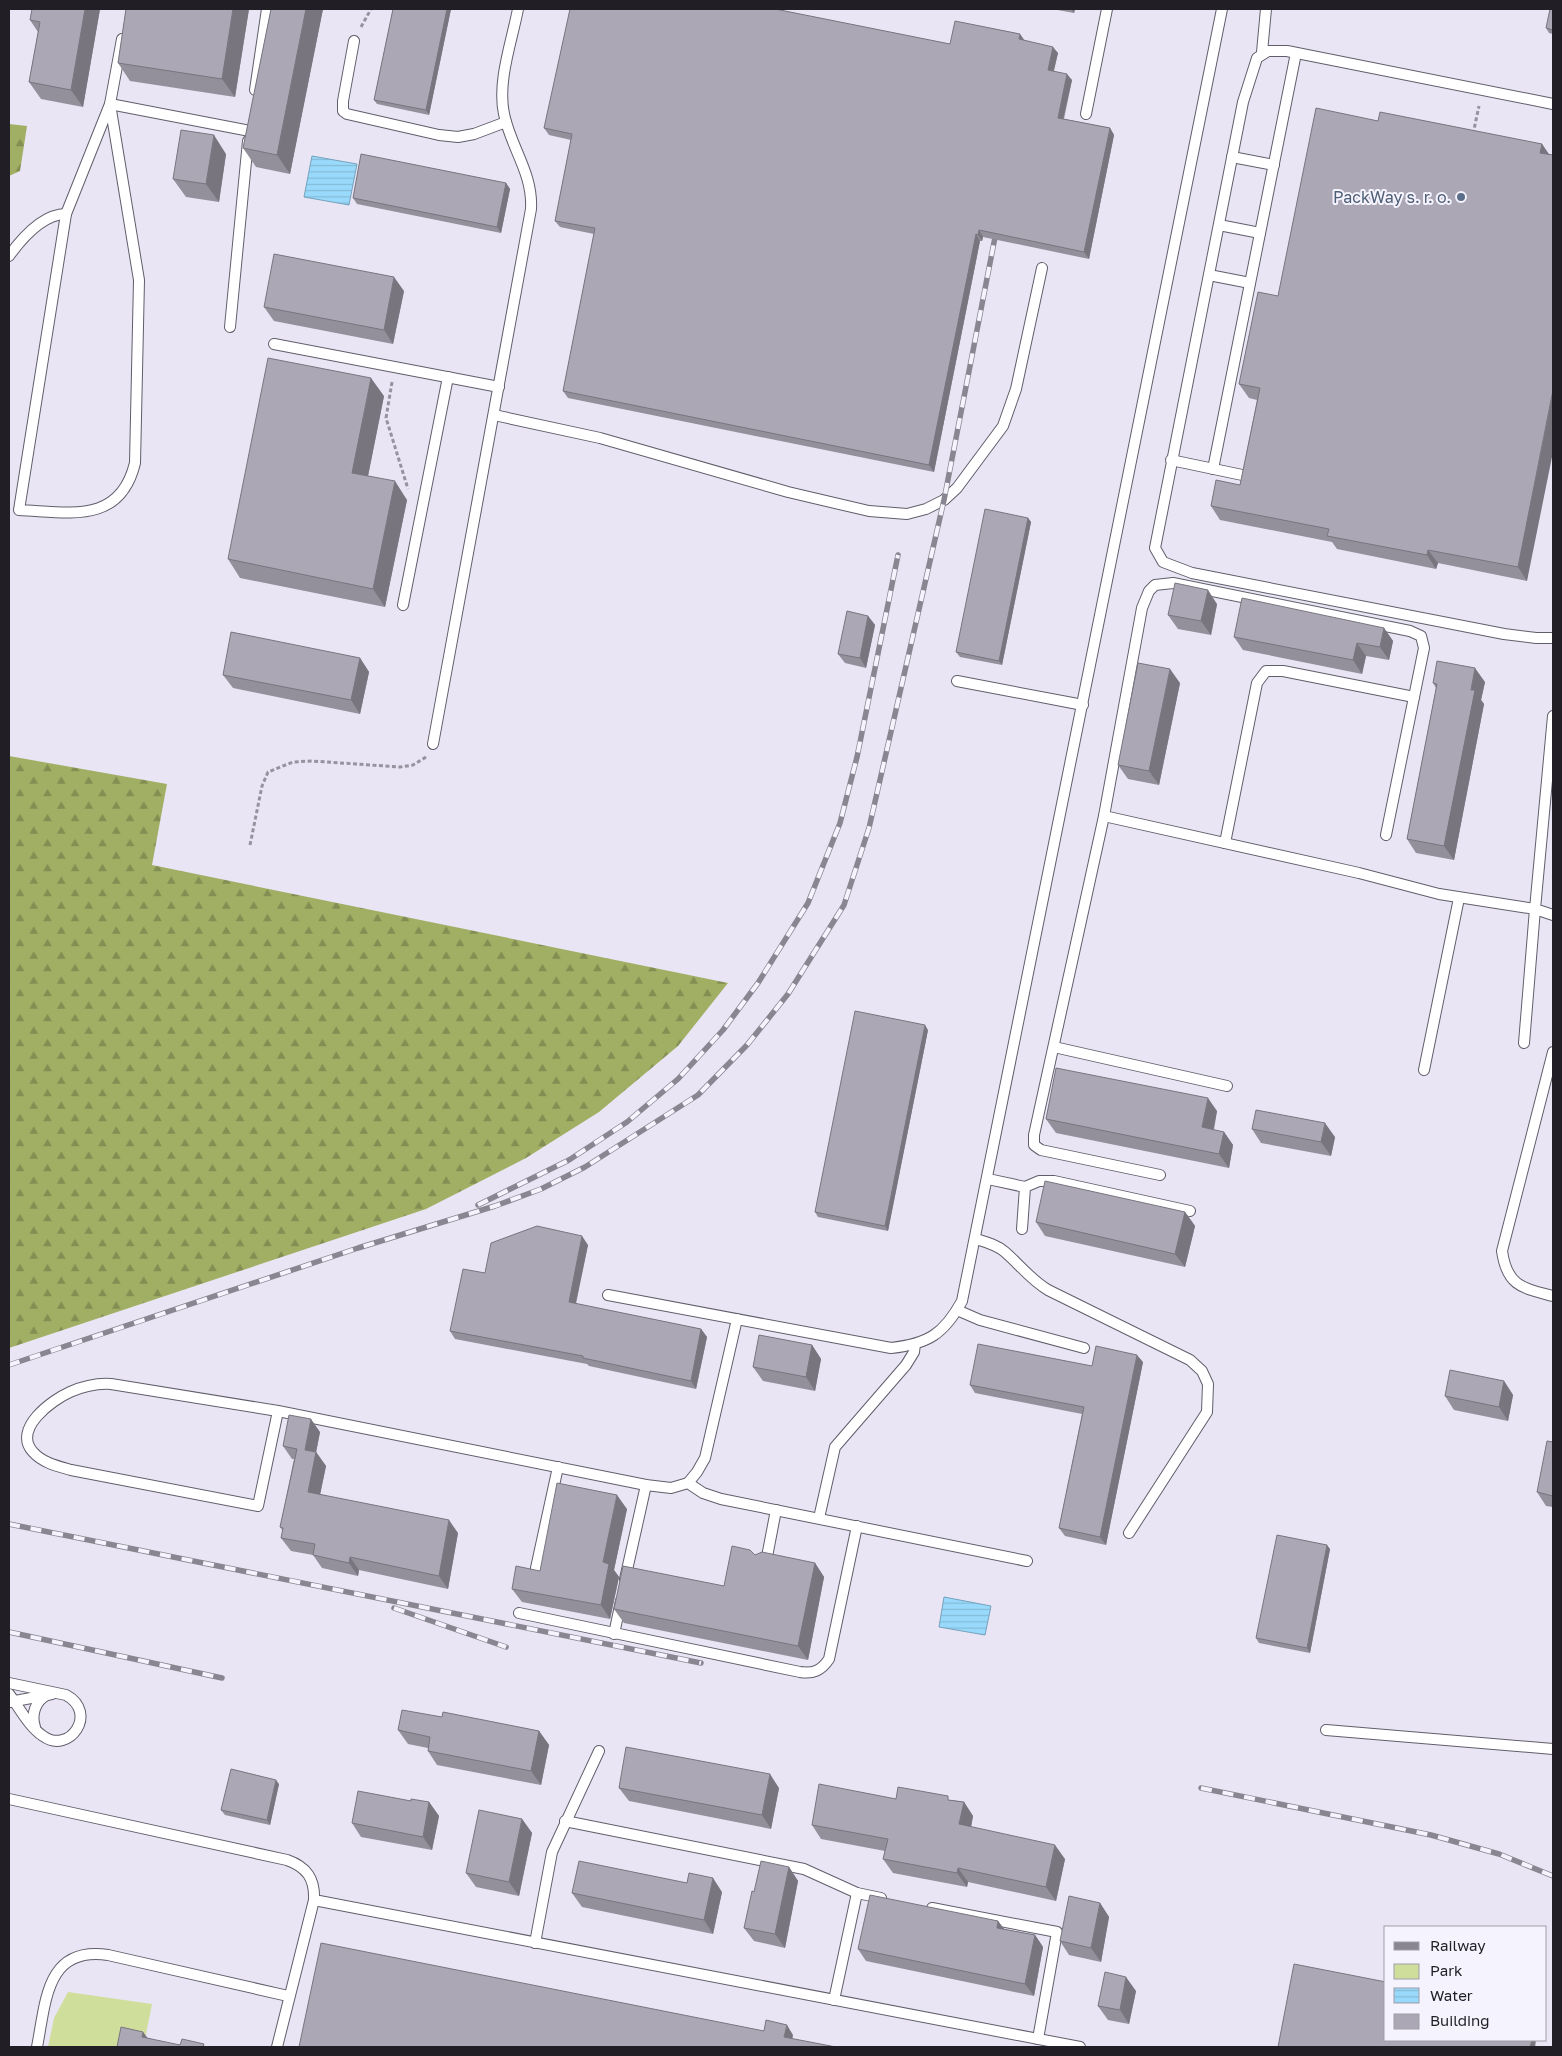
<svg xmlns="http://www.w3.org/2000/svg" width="1562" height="2056" viewBox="0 0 1562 2056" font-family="'Golos Text',sans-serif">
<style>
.green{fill:#d0de9b}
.forest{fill:url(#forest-firs)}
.water{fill:url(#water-rules);stroke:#75a2bc}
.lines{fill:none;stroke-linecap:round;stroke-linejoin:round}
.lane-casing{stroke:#615e6b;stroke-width:12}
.path{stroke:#96939f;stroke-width:3;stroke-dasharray:4 2.5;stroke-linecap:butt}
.lane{stroke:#fff;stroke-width:10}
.rail-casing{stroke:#898691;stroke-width:5.5}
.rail{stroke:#f5f3fd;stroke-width:4;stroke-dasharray:11;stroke-linecap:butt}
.wall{fill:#93909c}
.shaded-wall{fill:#78757f}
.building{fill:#aba7b5;stroke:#78757f}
.service-dot{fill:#5c6f8a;stroke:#f5f3fd;stroke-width:2}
.labels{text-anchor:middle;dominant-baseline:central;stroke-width:4;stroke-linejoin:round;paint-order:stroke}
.service-label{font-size:16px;fill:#4e5e75;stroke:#f5f3fd;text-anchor:end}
</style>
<defs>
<pattern id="forest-firs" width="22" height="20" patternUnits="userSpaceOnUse" patternTransform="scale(1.25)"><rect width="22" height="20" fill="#a1af64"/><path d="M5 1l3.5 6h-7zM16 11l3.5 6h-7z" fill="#838e52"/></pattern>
<pattern id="water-rules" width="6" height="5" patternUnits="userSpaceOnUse" patternTransform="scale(1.25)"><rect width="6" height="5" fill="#99dafc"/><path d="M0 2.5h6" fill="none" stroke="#84bbd8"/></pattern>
</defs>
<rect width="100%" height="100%" fill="#e9e5f5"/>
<polygon class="green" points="68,1992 152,2004 144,2044 129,2047 48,2047 54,2018"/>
<g class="forest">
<polygon points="9,124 27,126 20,171 9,176"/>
<polygon points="9,756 167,784 152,865 728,983 678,1046 599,1112 526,1158 426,1209 9,1348"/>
</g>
<g class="water">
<polygon points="312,156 357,164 349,205 304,197"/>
<polygon points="944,1597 991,1606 985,1635 939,1627"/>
</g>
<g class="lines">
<g class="lane-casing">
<g id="lane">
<polyline points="354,41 343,101 343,111 347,114 439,135 458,137 474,134 506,122"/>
<polyline points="1262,52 1266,9"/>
<polyline points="255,90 267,9"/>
<path d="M110,104L139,280L135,463C120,525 69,512 19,510L66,214L110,104L122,39"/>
<polyline points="110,104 250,131"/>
<polyline points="1553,104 1287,51 1268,51 1257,58 1243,102 1155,548 1163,562 1192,573 1504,634 1536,638 1553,638"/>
<polyline points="1086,114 1107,9"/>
<polyline points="1232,157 1274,165"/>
<polyline points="1219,225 1260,233"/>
<path d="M9,256C22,238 43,214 66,214"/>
<polyline points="1209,275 1250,283"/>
<polyline points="230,327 248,141"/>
<polyline points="274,344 499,387"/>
<polyline points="494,415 600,438 788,492 869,511 907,514 926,509 944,500 957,488 1003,426 1016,389 1042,268"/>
<polyline points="1171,460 1247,476"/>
<polyline points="1213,469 1296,53"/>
<polyline points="403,605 448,377"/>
<polyline points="957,681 1083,705"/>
<polyline points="1553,716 1535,909 1553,915"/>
<path d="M433,744L531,209C533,173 511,148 504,114C497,81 512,41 518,9"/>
<polyline points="1104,816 1034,1135 1034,1145 1041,1150 1160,1175"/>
<polyline points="1386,835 1424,648 1421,636 1410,631 1173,583 1155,585 1149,591 1142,608 1104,816 1359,873 1439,894 1535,909 1524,1043"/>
<polyline points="1225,843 1257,683 1266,671 1283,671 1414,697"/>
<polyline points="1054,1047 1227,1086"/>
<path d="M1553,1052L1502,1251C1507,1286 1522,1288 1553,1296"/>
<polyline points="1424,1070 1459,898"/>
<polyline points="988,1179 1025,1187"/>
<polyline points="1022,1229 1025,1187 1039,1181 1054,1181 1190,1211"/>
<path d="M976,1239C986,1242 997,1245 1005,1252C1020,1265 1031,1280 1048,1290L1190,1360L1202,1371L1208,1384L1207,1412L1129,1533"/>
<path d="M608,1295L891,1348C928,1344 944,1334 962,1301L1222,9"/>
<polyline points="957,1310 980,1320 1084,1348"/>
<path d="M278,1411L258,1506L71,1470C57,1466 43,1463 33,1452C12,1429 52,1400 70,1392C84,1386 97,1383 111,1384L278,1411L646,1485L671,1488L688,1483L703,1493L721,1499L1027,1561"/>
<polyline points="688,1483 697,1472 705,1458 737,1319"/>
<polyline points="819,1518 835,1447 906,1365 914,1352 915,1344"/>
<polyline points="766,1562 776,1510"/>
<polyline points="536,1568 558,1467"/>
<polyline points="625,1579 646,1485"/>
<path d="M519,1613L800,1672C813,1674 821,1671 829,1659L857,1526"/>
<polyline points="614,1634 621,1601"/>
<path d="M9,1683L66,1695C99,1713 69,1755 43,1736C29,1727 19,1707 9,1694"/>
<polyline points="10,1702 52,1694"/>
<path d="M35,1727C31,1715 35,1701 47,1695"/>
<polyline points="1326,1730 1553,1749"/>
<path d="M9,1799L287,1860C307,1867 315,1879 314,1900L1080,2047"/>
<polyline points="565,1821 804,1869 857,1893 881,1898"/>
<polyline points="932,1908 1057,1932 1038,2039"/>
<polyline points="535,1943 552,1852 599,1751"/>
<polyline points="834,2000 857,1893"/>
<path d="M37,2047C46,2001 46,1946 108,1955L288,1996"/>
<polyline points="277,2047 314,1900"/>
</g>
</g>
<g class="path">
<polyline points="361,27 371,9"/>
<polyline points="1473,134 1479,106"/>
<polyline points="392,382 386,418 408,489"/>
<polyline points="250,845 262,786 268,772 293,762 312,761 400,767 413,765 426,757"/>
</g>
<use href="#lane" class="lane"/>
<g class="rail-casing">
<g id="rail">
<polyline points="478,1205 569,1160 627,1122 678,1079 723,1030 758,983 808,903 840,823 857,757 898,555"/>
<polyline points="9,1365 358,1248 495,1206 541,1189 585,1167 698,1095 747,1045 788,994 844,905 869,828 944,500 997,227"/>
<polyline points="9,1524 701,1663"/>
<polyline points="394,1608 506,1647"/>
<polyline points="9,1632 222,1678"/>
<polyline points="1201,1788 1431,1835 1499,1854 1553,1876"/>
</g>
</g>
<use href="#rail" class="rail"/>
</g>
<g class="wall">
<polygon points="100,9 83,107 41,99 29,82 38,32 30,20"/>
<polygon points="126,9 249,9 235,97 130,81 118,63"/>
<polygon points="271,9 323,9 290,174 256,167 243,148"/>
<polygon points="393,9 451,9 429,115 377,104 374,100"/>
<polygon points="1052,9 1075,9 1074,13"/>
<polygon points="1553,9 1553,34 1549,33 1546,28"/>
<polygon points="1024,40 1058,53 1054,71 1072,80 1064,119 1110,128 1114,135 1089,259 983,237 982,241 980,241 934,472 568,398 563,391 594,234 560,227 555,221 571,140 549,135 544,128 950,44"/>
<polygon points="1378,121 1542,144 1549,154 1527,581 1438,563 1436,569 1337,549 1332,542 1220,520 1211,506 1240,485 1257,400 1249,398 1239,384 1278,296"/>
<polygon points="226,154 219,202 186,197 173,179"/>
<polygon points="506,183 510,189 501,233 357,204 353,198"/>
<polygon points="404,291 393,344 274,321 264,307"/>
<polygon points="384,396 368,476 407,500 385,607 240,578 228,559"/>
<polygon points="1028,518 1031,522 1002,665 960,657 956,652"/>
<polygon points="1217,604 1211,635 1178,629 1168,615"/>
<polygon points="868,616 875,625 866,668 845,663 838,654"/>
<polygon points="1384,628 1393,641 1389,660 1366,656 1362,674 1243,650 1234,637"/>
<polygon points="360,658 369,672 360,714 233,688 223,675"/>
<polygon points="1485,682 1481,700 1484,704 1454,860 1416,853 1407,839 1436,688 1433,683"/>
<polygon points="1180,683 1159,785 1128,779 1118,765"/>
<polygon points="928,1030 888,1231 818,1217 815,1212"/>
<polygon points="1217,1111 1214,1130 1224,1132 1233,1145 1229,1168 1056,1133 1046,1119"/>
<polygon points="1252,1129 1335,1137 1331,1156 1261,1143"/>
<polygon points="1185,1212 1195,1226 1185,1267 1045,1236 1036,1222"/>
<polygon points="588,1245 576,1304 701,1329 707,1337 696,1389 589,1366 587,1364 455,1339 450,1331 485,1273"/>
<polygon points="812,1345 821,1359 815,1391 763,1381 753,1367"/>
<polygon points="1143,1362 1106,1545 1065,1536 1059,1528 1082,1414 975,1393 970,1385 1092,1366"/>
<polygon points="1504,1381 1513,1395 1508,1421 1454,1410 1445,1396"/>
<polygon points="320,1432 316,1452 326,1466 320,1494 458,1533 448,1589 359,1570 358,1576 322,1568 313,1555 291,1551 281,1538 283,1531 280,1527 294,1459 292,1459 283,1446"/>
<polygon points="1553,1442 1553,1507 1546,1506 1537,1492"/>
<polygon points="627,1509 614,1570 619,1577 610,1619 522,1602 512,1589 540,1571"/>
<polygon points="1330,1549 1310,1653 1259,1643 1256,1638"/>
<polygon points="755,1555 815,1563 824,1577 808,1660 624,1623 614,1609 724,1586"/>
<polygon points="442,1717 539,1731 549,1745 541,1785 437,1765 428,1751 428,1748 408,1744 398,1730"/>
<polygon points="279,1784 270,1825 225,1815 221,1810"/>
<polygon points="619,1788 779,1788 771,1829 629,1801"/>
<polygon points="896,1799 951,1800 964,1802 973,1816 971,1827 1065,1859 1056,1901 968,1882 967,1887 893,1873 883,1859 885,1851 821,1839 812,1825"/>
<polygon points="411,1801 429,1802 439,1816 432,1850 361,1837 352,1823"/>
<polygon points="522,1819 532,1833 519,1896 476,1887 466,1873"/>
<polygon points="789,1867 798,1881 785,1948 754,1941 744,1928 754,1892"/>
<polygon points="722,1892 713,1934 582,1907 572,1893"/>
<polygon points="1100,1903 1109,1917 1101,1962 1069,1955 1060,1941"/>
<polygon points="998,1921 1004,1929 1035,1935 1043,1947 1034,1996 866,1961 858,1949"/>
<polygon points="1136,1991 1129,2024 1108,2020 1098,2006"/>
</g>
<g class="shaded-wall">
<polygon points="85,9 100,9 83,107 71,90"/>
<polygon points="233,9 249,9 235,97 222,79"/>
<polygon points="306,9 323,9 290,174 277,155"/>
<polygon points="447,9 451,9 429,115 426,110"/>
<polygon points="1071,9 1075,9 1074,13"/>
<polygon points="1020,34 1025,41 1019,39"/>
<polygon points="1053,47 1058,53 1052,77 1048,70"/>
<polygon points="1067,74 1072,80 1062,124 1058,118"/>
<polygon points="1110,128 1114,135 1089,259 1084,252"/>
<polygon points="214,135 226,154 219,202 206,184"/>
<polygon points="1542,144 1551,158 1540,153"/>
<polygon points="506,183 510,189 501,233 497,227"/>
<polygon points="979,230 983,237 982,241 978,235"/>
<polygon points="976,234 980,241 934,472 929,465"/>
<polygon points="394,277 404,291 393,344 384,330"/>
<polygon points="371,378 384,396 365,491 352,473"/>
<polygon points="1553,390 1553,452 1527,581 1518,567"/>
<polygon points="395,481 407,500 385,607 373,589"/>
<polygon points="1028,518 1031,522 1002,665 999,661"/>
<polygon points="1428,550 1438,563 1436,569 1427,555"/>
<polygon points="1208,590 1217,604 1211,635 1201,621"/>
<polygon points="868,616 875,625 866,668 860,658"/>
<polygon points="1384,628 1393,641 1389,660 1380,647"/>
<polygon points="1357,643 1366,656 1362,674 1353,660"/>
<polygon points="360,658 369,672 360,714 351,700"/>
<polygon points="1475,668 1485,682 1481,700 1484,704 1454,860 1444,846"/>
<polygon points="1170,669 1180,683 1159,785 1149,771"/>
<polygon points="925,1025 928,1030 888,1231 885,1226"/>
<polygon points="1208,1098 1217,1111 1211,1141 1202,1127"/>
<polygon points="1325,1123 1335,1137 1331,1156 1321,1142"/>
<polygon points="1224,1132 1233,1145 1229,1168 1219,1154"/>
<polygon points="1185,1212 1195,1226 1185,1267 1175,1254"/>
<polygon points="582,1236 588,1245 574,1311 569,1302"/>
<polygon points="701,1329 707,1337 696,1389 691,1381"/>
<polygon points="812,1345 821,1359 815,1391 806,1377"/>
<polygon points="1137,1355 1143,1362 1106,1545 1100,1537"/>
<polygon points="1504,1381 1513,1395 1508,1421 1499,1407"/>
<polygon points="311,1419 320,1432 314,1463 305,1450"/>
<polygon points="316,1452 326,1466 318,1505 308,1492"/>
<polygon points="617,1495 627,1509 614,1570 619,1577 610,1619 601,1605 603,1562"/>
<polygon points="449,1520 458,1533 448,1589 439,1576"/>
<polygon points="1327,1545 1330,1549 1310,1653 1307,1648"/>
<polygon points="350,1557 359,1570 358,1576 349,1563"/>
<polygon points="815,1563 824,1577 808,1660 798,1646"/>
<polygon points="539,1731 549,1745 541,1785 531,1771"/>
<polygon points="770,1774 779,1788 771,1829 762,1815"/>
<polygon points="276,1780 279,1784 270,1825 267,1820"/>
<polygon points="429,1802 439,1816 432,1850 423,1837"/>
<polygon points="964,1802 973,1816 969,1838 959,1824"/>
<polygon points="522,1819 532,1833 519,1896 509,1882"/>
<polygon points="1055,1845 1065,1859 1056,1901 1046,1887"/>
<polygon points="789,1867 798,1881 785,1948 775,1934"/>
<polygon points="958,1868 968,1882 967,1887 957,1873"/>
<polygon points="713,1878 722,1892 713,1934 704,1920"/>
<polygon points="1100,1903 1109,1917 1101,1962 1091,1948"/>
<polygon points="998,1921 1007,1933 997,1928"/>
<polygon points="1035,1935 1043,1947 1034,1996 1025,1984"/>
<polygon points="1126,1977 1136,1991 1129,2024 1120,2010"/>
<polygon points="787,2025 793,2035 791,2047 784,2037"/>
<polygon points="143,2032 153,2045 142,2037"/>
<polygon points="1532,2040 1536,2040 1535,2047 1530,2047"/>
</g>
<g class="building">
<polygon points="32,9 85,9 71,90 29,82 40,22 30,20"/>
<polygon points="126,9 233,9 222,79 118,63"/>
<polygon points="271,9 306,9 277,155 243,148"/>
<polygon points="393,9 447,9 426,110 374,100"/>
<polygon points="570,9 775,9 950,44 955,21 1020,34 1019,39 1053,47 1048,70 1067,74 1058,118 1110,128 1084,252 979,230 978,235 976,234 929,465 563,391 595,228 555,221 572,134 544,128"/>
<polygon points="1550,9 1553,9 1553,30 1546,28"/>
<polygon points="1316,108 1378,121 1380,112 1542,144 1540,153 1553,155 1553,390 1518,567 1428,550 1427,555 1327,536 1329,529 1211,506 1216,480 1240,485 1260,388 1239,384 1258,292 1278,296"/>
<polygon points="181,130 214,135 206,184 173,179"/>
<polygon points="361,154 506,183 497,227 353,198"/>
<polygon points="274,254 394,277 384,330 264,307"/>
<polygon points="268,358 371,378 352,473 395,481 373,589 228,559"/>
<polygon points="985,509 1028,518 999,661 956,652"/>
<polygon points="1175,583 1208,590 1201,621 1168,615"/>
<polygon points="1242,598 1384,628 1380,647 1357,643 1353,660 1234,637"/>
<polygon points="847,611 868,616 860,658 838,654"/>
<polygon points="231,632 360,658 351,700 223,675"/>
<polygon points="1437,661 1475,668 1471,690 1475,690 1444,846 1407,839 1437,684 1433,683"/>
<polygon points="1138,663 1170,669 1149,771 1118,765"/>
<polygon points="855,1011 925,1025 885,1226 815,1212"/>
<polygon points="1056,1068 1208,1098 1202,1127 1224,1132 1219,1154 1046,1119"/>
<polygon points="1256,1110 1325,1123 1321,1142 1252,1129"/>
<polygon points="1045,1181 1185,1212 1175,1254 1036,1222"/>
<polygon points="537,1226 582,1236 569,1302 701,1329 691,1381 583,1358 583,1356 450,1331 463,1269 485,1273 491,1243"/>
<polygon points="759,1335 812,1345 806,1377 753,1367"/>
<polygon points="978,1344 1092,1366 1096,1346 1137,1355 1100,1537 1059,1528 1084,1407 970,1385"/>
<polygon points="1450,1370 1504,1381 1499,1407 1445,1396"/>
<polygon points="289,1415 311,1419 305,1450 316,1452 308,1492 449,1520 439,1576 350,1557 349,1563 313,1555 315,1544 281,1538 283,1528 280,1527 297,1449 283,1446"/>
<polygon points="1547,1441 1553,1442 1553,1496 1537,1492"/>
<polygon points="557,1483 617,1495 603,1562 609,1564 601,1605 512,1589 516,1566 540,1571"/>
<polygon points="1277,1535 1327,1545 1307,1648 1256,1638"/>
<polygon points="732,1546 750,1550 755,1555 762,1552 815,1563 798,1646 614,1609 623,1566 724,1586"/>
<polygon points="402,1710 442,1717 443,1712 539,1731 531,1771 428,1751 430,1737 398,1730"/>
<polygon points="626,1747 770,1774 762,1815 619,1788"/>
<polygon points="231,1769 276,1780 267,1820 221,1810"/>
<polygon points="819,1784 896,1799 898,1787 948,1796 948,1800 964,1802 959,1824 1055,1845 1046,1887 958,1868 957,1873 883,1859 888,1839 812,1825"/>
<polygon points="358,1791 411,1801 411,1799 429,1802 423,1837 352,1823"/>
<polygon points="479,1810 522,1819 509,1882 466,1873"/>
<polygon points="579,1861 687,1883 689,1873 713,1878 704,1920 572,1893"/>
<polygon points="761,1861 789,1867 775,1934 744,1928 752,1891 754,1892"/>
<polygon points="870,1895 998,1921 997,1928 1035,1935 1025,1984 858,1949"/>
<polygon points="1069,1896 1100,1903 1091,1948 1060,1941"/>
<polygon points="321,1943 764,2031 766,2020 787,2025 784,2037 836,2047 299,2047"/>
<polygon points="1294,1964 1386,1982 1386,2040 1532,2040 1530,2047 1278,2047"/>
<polygon points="1105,1972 1126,1977 1120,2010 1098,2006"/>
<polygon points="121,2027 143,2032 142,2037 180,2045 182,2039 204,2044 203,2047 117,2047"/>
</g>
<circle class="service-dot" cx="1461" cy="197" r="5"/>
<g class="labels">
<g class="service-label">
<text x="1451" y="197">PackWay s. r. o.</text>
</g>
</g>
<rect width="1562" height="2056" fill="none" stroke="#211f25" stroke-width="20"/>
<rect x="1384" y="1926" width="162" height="115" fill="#f5f3fd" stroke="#a09ea7"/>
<rect x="1394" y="1942" width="25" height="8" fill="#898691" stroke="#a09ea7"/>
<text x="1430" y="1951" font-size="15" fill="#211f25">Railway</text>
<rect x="1394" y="1964" width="25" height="15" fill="#d0de9b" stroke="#a09ea7"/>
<text x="1430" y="1976" font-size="15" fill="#211f25">Park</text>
<rect x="1394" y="1988" width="25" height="15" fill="url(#water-rules)" stroke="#a09ea7"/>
<text x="1430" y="2001" font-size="15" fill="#211f25">Water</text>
<rect x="1394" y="2014" width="25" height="15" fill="#aba7b5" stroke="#a09ea7"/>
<text x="1430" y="2026" font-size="15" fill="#211f25">Building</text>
</svg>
